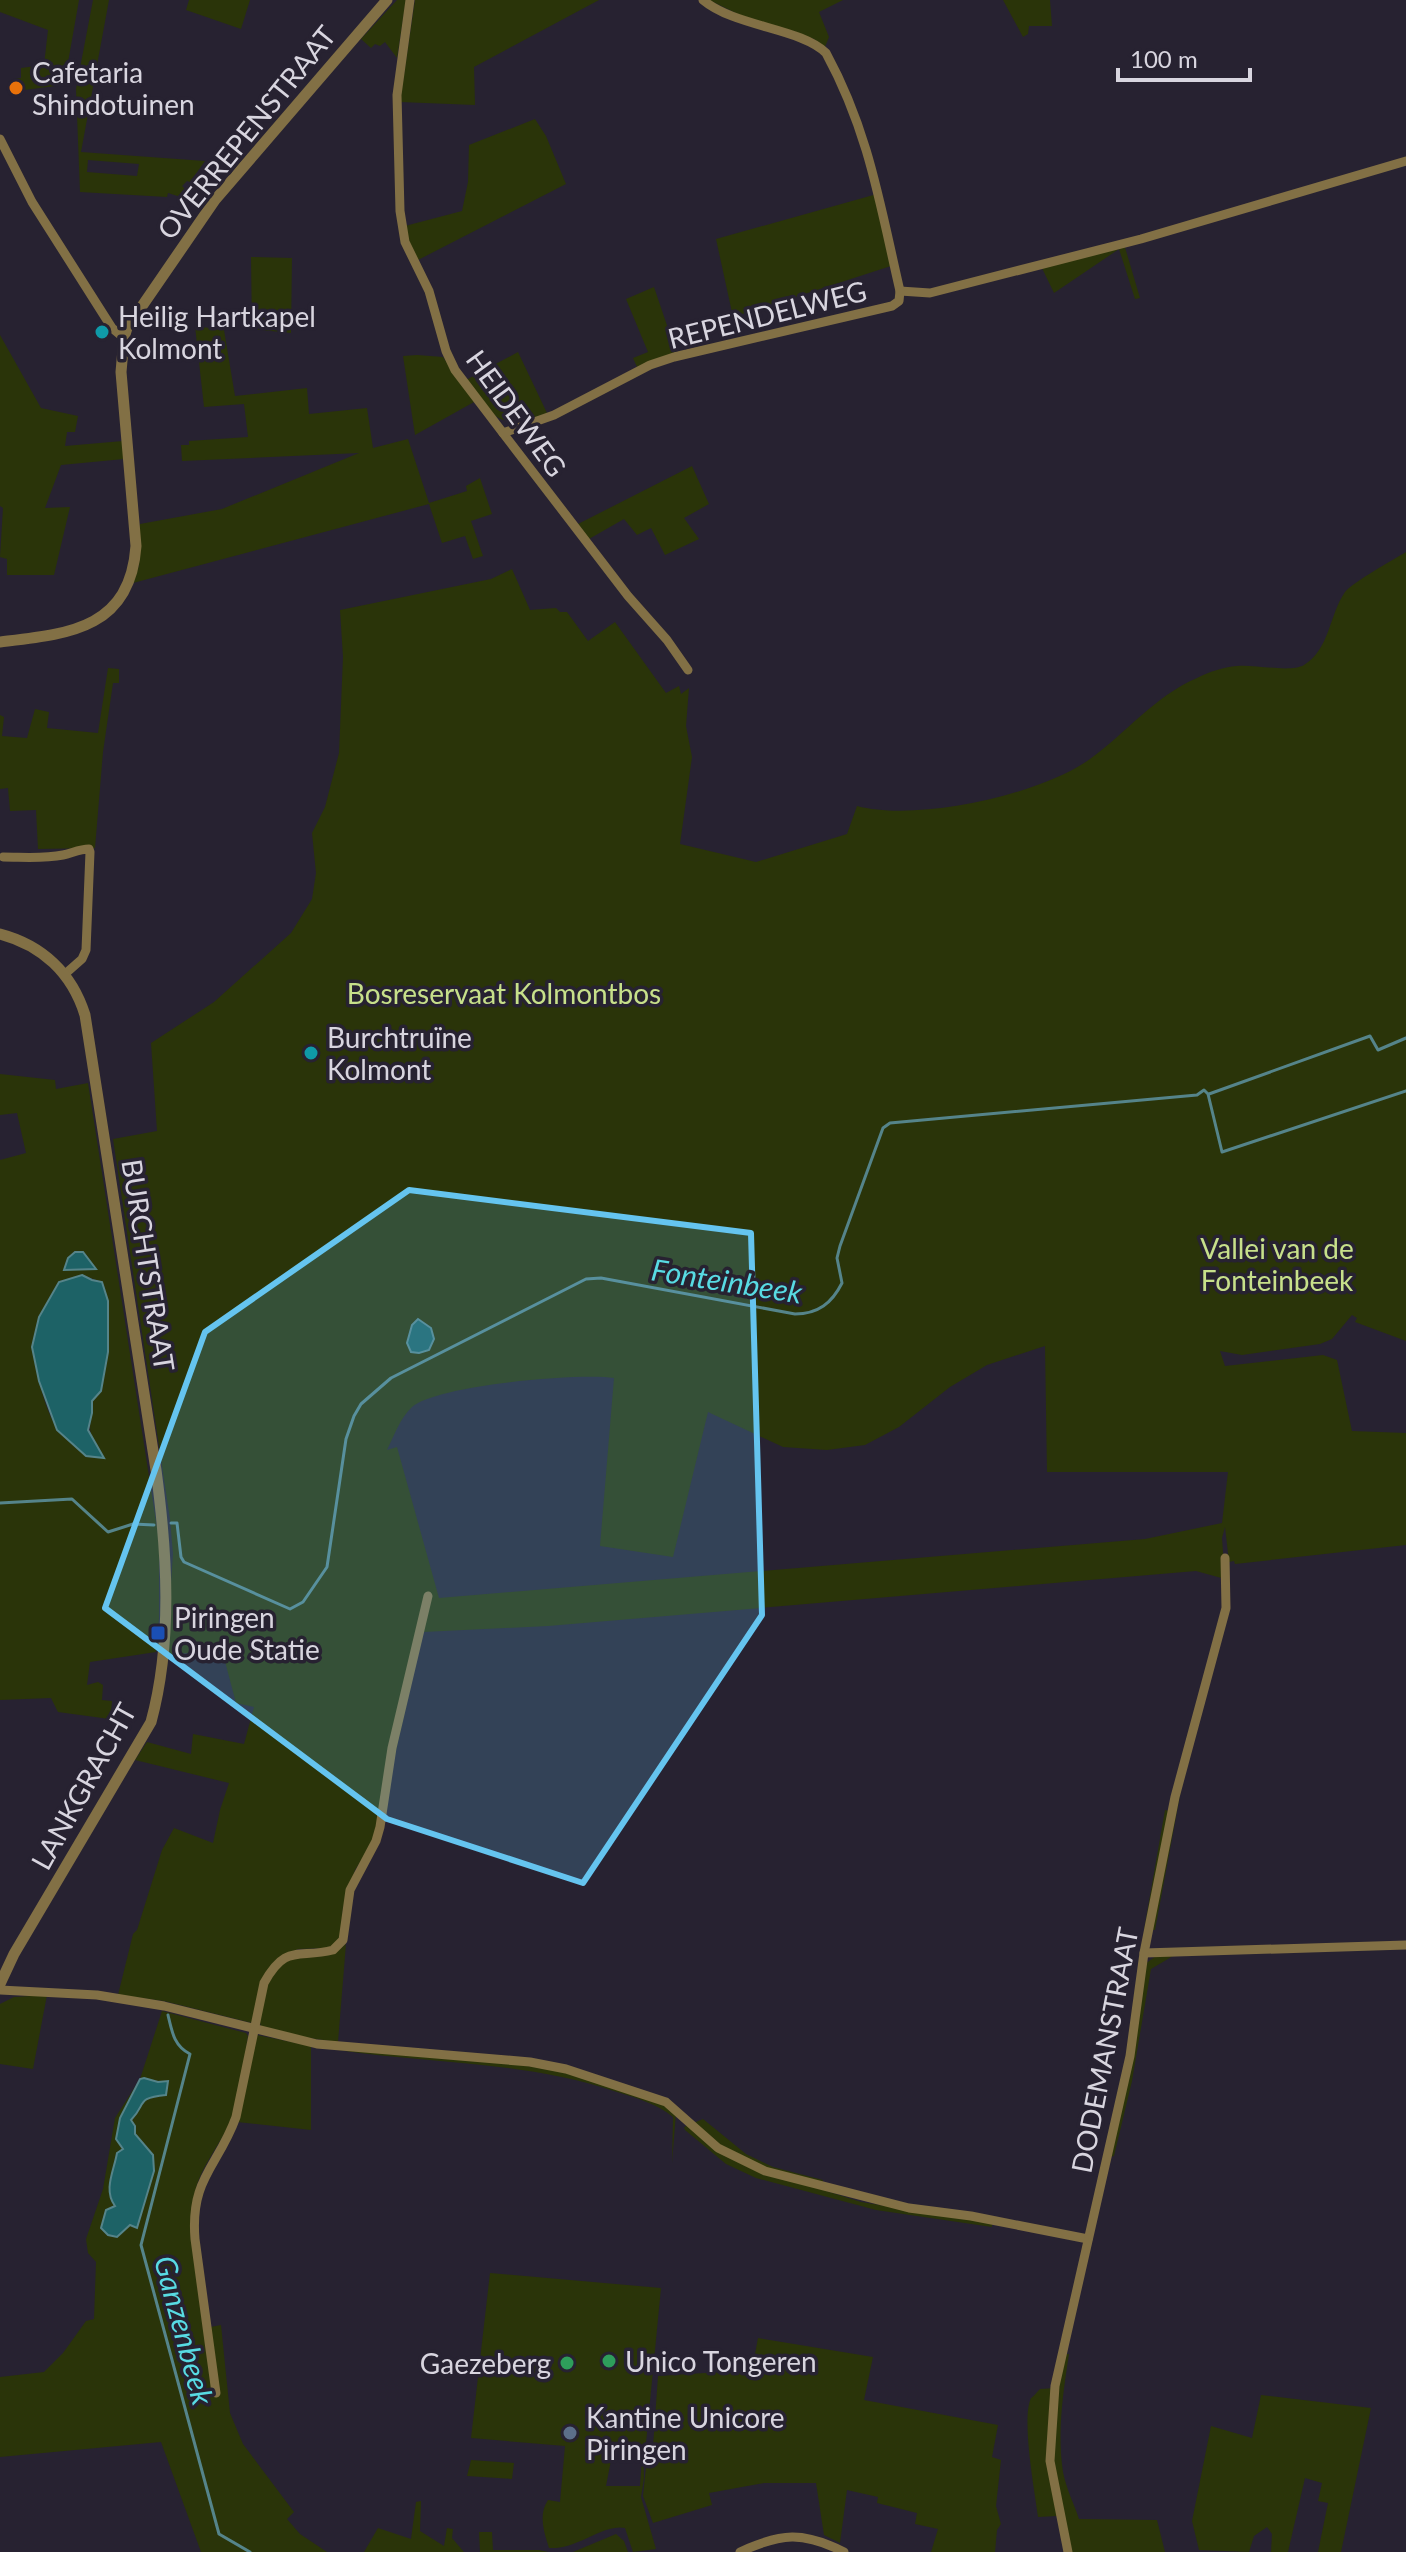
<svg xmlns="http://www.w3.org/2000/svg" width="1406" height="2552" viewBox="0 0 1406 2552" font-family="Lato,sans-serif">
<style>
.green{fill:#2a3409;fill-rule:evenodd}
.water{fill:#1d6266;stroke:#55848a;stroke-width:2}
.lines{fill:none;stroke-linecap:round;stroke-linejoin:round}
.stream{stroke:#55848a;stroke-width:3}
.minor{stroke:#827045;stroke-width:9}
.tertiary{stroke:#827045;stroke-width:11}
.marked{fill:#65c4ef;fill-opacity:0.2;stroke:#65c4ef;stroke-width:6;stroke-linejoin:round}
.food-dot{fill:#e8710a;stroke:#272231;stroke-width:3}
.culture-dot{fill:#0f9aa8;stroke:#272231;stroke-width:3}
.transit-dot{fill:#1a4fb4;stroke:#272231;stroke-width:3}
.leisure-dot{fill:#2e9e5b;stroke:#272231;stroke-width:3}
.service-dot{fill:#5c6f8a;stroke:#272231;stroke-width:3}
.labels{text-anchor:middle;dominant-baseline:central;stroke-width:7;stroke-linejoin:round;paint-order:stroke}
.poi-label{font-size:28px;fill:#d8d5df;stroke:#272231;text-anchor:start}
.street-label{font-size:28px;fill:#d8d5df;stroke:#272231}
.park-label{font-size:28px;fill:#c7e08a;stroke:#272231}
.water-label{font-size:30px;font-style:italic;fill:#58dbe3;stroke:#272231}
</style>
<rect width="100%" height="100%" fill="#272231"/>
<g class="green">
<polygon points="0,0 79,0 64,85 16,91 15,79 21,78 21,68 44,65 48,30 0,12"/>
<path d="M93,0H109L81,152L205,161L190,182L187,181L182,186L188,192L184,198L168,193L167,197L80,192L76,89ZM88,160L139,164L137,176L87,172Z"/>
<polygon points="189,0 250,0 241,29 186,10"/>
<polygon points="397,0 406,0 397,58 385,42 380,46 375,44 371,48 361,39"/>
<polygon points="415,0 599,0 474,67 475,105 400,102"/>
<polygon points="709,0 843,0 819,12 829,37 825,47 814,39 740,15"/>
<polygon points="1003,0 1050,0 1052,26 1029,26 1028,34 1023,37"/>
<polygon points="535,119 546,136 566,184 418,260 407,238 405,226 462,211 468,182 469,145"/>
<polygon points="877,194 891,266 733,317 716,239"/>
<polygon points="1124,244 1140,298 1135,299 1119,249 1054,293 1041,266"/>
<polygon points="251,257 292,258 291,333 252,329"/>
<polygon points="654,287 676,352 637,367 633,358 648,352 626,299"/>
<polygon points="195,326 224,330 235,396 307,388 309,414 367,408 373,448 408,439 429,503 467,491 466,486 480,478 492,514 471,521 483,556 473,559 465,536 442,543 429,504 133,583 139,565 140,524 222,509 359,453 182,461 181,445 189,445 189,441 248,437 244,404 204,407"/>
<polygon points="0,335 41,408 78,416 75,432 67,432 65,446 123,441 124,459 61,465 45,508 70,507 54,575 7,575 7,559 0,557 3,508 0,506"/>
<path d="M518,352L547,413C495,432 497,418 466,380Z"/>
<polygon points="417,355 443,357 474,402 415,435 403,356"/>
<polygon points="692,466 709,504 684,518 699,539 665,555 651,528 637,535 624,519 589,539 578,524"/>
<path d="M1406,552V1341L1355,1322L1357,1318L1352,1315L1332,1339L1320,1344L1242,1355L1220,1351L1225,1366L1323,1355L1337,1360L1352,1431L1406,1433V1545L1235,1564L1234,1561L1229,1562L1225,1527L1222,1538L1225,1579L1196,1571L548,1626L423,1632L376,1838L355,1870L343,1908L340,1940L330,1948L298,1949L278,1959L252,2023L164,2001L118,1995L133,1934L137,1930L162,1850L174,1828L213,1843L220,1810L229,1783L135,1760L147,1742L191,1754L193,1734L244,1744L254,1707L236,1703L222,1650L166,1655L173,1554L170,1519L113,1139L157,1131L151,1043L214,1002L291,933L312,899L316,873L312,833L325,807L339,753L343,657L340,610L491,579L512,569L530,610L556,608L560,612H567L588,641L615,622L666,693L679,686L681,694L689,688L686,726L692,757L680,844L756,862L847,834L857,806C917,822 1040,795 1090,759C1126,733 1155,696 1197,678C1209,672 1223,667 1237,666C1254,664 1290,673 1304,665C1330,649 1329,615 1345,592C1353,582 1393,560 1406,552ZM1045,1346L1047,1472H1228L1222,1523L1145,1539L439,1598L397,1447L387,1450C394,1436 400,1418 412,1407C437,1385 578,1373 614,1378L600,1546L673,1557L708,1412L783,1447L827,1450L865,1445L899,1427L950,1387L987,1365Z"/>
<polygon points="108,668 119,669 119,683 113,683 103,752 95,848 38,849 36,810 10,811 8,788 0,789 0,715 4,717 2,736 27,738 35,709 49,712 47,728 98,733"/>
<path d="M0,1074L55,1080L56,1089L88,1083L159,1541V1618L156,1652L90,1662L87,1685L98,1682L103,1685L102,1700L112,1701L111,1711L118,1713L117,1720L58,1712L51,1698L0,1700V1160L26,1153L17,1113L0,1115ZM82,1275L102,1282L108,1301V1352L101,1391L92,1401C92,1416 87,1427 93,1440L69,1441C43,1419 40,1379 32,1347Z"/>
<polygon points="1181,1790 1155,1930 1144,1930 1165,1810 1175,1812"/>
<path d="M346,1944L338,2042L294,2036L261,2027C254,2000 270,1979 285,1960L337,1951Z"/>
<polygon points="1156,1956 1173,1956 1151,1969 1132,2081 1114,2156 1110,2157 1145,1964"/>
<polygon points="47,1995 33,2069 0,2064 0,2004 14,1997"/>
<path d="M162,2011L246,2033L248,2036C244,2060 242,2086 235,2109C226,2139 202,2162 195,2192C187,2224 201,2293 205,2328L221,2325L230,2413L243,2444L294,2512L287,2519L300,2534L327,2552H201L161,2442L0,2457V2377L44,2372L63,2353L86,2321L94,2319L96,2262L88,2253L86,2239L103,2189L115,2118L140,2079Z"/>
<polygon points="257,2035 311,2046 311,2130 237,2122"/>
<path d="M338,2050C429,2056 522,2058 610,2084C636,2092 654,2097 676,2113L672,2163L673,2117C658,2104 636,2098 617,2092C527,2061 432,2064 338,2050Z"/>
<polygon points="703,2119 746,2154 773,2167 823,2180 820,2189 861,2202 992,2223 992,2227 876,2210 756,2178 726,2164 685,2130 684,2127"/>
<path d="M490,2273L661,2288L646,2443L643,2446L644,2478L641,2497L656,2549L633,2552L625,2528C603,2523 578,2550 549,2548C544,2532 538,2515 548,2500L560,2502L565,2446L471,2438ZM643,2447L640,2486H606L613,2450L639,2451Z"/>
<polygon points="758,2338 873,2357 864,2400 998,2425 992,2457 1001,2460 996,2506 1001,2524 997,2530 995,2552 931,2552 938,2529 915,2524 917,2513 877,2503 878,2497 847,2490 840,2543 824,2535 816,2483 764,2483 709,2493 712,2505 653,2523 643,2496 648,2448 653,2447 658,2376 752,2370"/>
<path d="M1063,2354H1069C1063,2393 1057,2433 1063,2472C1066,2488 1074,2504 1079,2519L1157,2520L1165,2552H1070L1057,2516L1038,2517C1035,2493 1021,2419 1031,2398C1032,2398 1039,2390 1040,2389L1057,2388Z"/>
<polygon points="1261,2395 1371,2408 1341,2552 1318,2552 1328,2503 1318,2501 1322,2483 1305,2478 1288,2552 1271,2552 1272,2534 1267,2527 1254,2536 1249,2552 1199,2550 1192,2521 1211,2426 1252,2438"/>
<polygon points="471,2460 514,2463 512,2479 467,2476"/>
<polygon points="421,2501 420,2531 444,2546 447,2528 453,2529 452,2538 464,2552 364,2552 378,2528 411,2539 416,2502"/>
<polygon points="479,2532 492,2532 493,2550 539,2550 548,2552 480,2552"/>
<polygon points="616,2534 624,2541 628,2552 573,2552"/>
</g>
<g class="water">
<polygon points="75,1252 83,1252 96,1269 64,1270 68,1258"/>
<polygon points="82,1275 92,1280 102,1282 108,1301 108,1352 101,1391 92,1401 92,1413 88,1430 104,1458 86,1456 57,1430 39,1381 32,1347 39,1317 59,1282"/>
<polygon points="418,1319 431,1328 434,1339 429,1350 419,1353 411,1352 407,1343 412,1325"/>
<path d="M144,2078L158,2082L168,2081L166,2095C135,2098 147,2104 131,2120L135,2126V2134L153,2155L154,2171L137,2228L130,2225L117,2237L108,2235L101,2228L106,2210L115,2206C103,2190 114,2171 117,2153L123,2149L116,2139L120,2118L140,2079Z"/>
</g>
<g class="lines">
<g class="stream">
<polyline points="1209,1094 1370,1036 1378,1050 1406,1038"/>
<polyline points="0,1503 72,1499 108,1532 133,1524 154,1525"/>
<path d="M171,1523H177L181,1557L184,1562L290,1609L303,1602L327,1567L346,1439L354,1416L361,1404L391,1378L586,1279L601,1278L795,1314C818,1314 832,1303 842,1283L837,1258L840,1246L883,1128L890,1123L1197,1095L1204,1090L1208,1094L1222,1152L1406,1091"/>
<path d="M168,2015C172,2032 174,2046 190,2054L141,2245L219,2534L250,2552"/>
</g>
<g class="minor">
<polyline points="410,0 397,95 400,211 405,242 429,291 446,351 455,370 503,433 628,596 667,640 688,670"/>
<polyline points="0,139 32,202 112,328 124,338"/>
<polyline points="900,291 930,293 1141,239 1406,161"/>
<polyline points="135,313 179,320"/>
<path d="M503,433L554,415L650,365L674,357L892,306L899,301L900,291C880,205 869,132 826,53C801,28 735,27 703,0"/>
<path d="M3,857C23,857 43,859 63,855C72,853 80,849 89,849L90,852L86,950L82,959L65,974"/>
<polyline points="1144,1953 1406,1945"/>
<polyline points="0,1990 97,1995 164,2006 317,2044 530,2062 566,2069 666,2102 718,2148 765,2171 909,2208 971,2216 1088,2239"/>
<path d="M216,2393L195,2239C190,2178 218,2167 236,2117L264,1983C286,1943 298,1959 333,1950L343,1940L350,1890L376,1841L380,1827L392,1748L428,1596"/>
<path d="M740,2552C781,2533 803,2531 844,2552"/>
<polyline points="1068,2552 1050,2461 1055,2386 1130,2056 1144,1953 1175,1797 1226,1608 1225,1558"/>
</g>
<g class="tertiary">
<path d="M0,642C67,634 130,630 136,546L121,372L124,338L127,328L215,200L387,0"/>
<path d="M0,934C42,945 72,973 85,1015L156,1470C167,1552 173,1641 151,1722L14,1954L0,1984"/>
</g>
</g>
<path class="marked" d="M409,1190L751,1233L762,1615L583,1883L387,1819L105,1608L205,1332Z"/>
<circle class="food-dot" cx="16" cy="88" r="8"/>
<g class="culture-dot">
<circle cx="102" cy="332" r="8"/>
<circle cx="311" cy="1053" r="8"/>
</g>
<rect class="transit-dot" x="150" y="1625" width="16" height="16" rx="4"/>
<g class="leisure-dot">
<circle cx="609" cy="2361" r="8"/>
<circle cx="567" cy="2363" r="8"/>
</g>
<circle class="service-dot" cx="570" cy="2433" r="8"/>
<g class="labels">
<g class="poi-label">
<text x="32" y="72">Cafetaria<tspan x="32" dy="32">Shindotuinen</tspan></text>
<text x="118" y="316">Heilig Hartkapel<tspan x="118" dy="32">Kolmont</tspan></text>
<text x="327" y="1037">Burchtruïne<tspan x="327" dy="32">Kolmont</tspan></text>
<text x="174" y="1617">Piringen<tspan x="174" dy="32">Oude Statie</tspan></text>
<text x="625" y="2361">Unico Tongeren</text>
<text x="551" y="2363" text-anchor="end">Gaezeberg</text>
<text x="586" y="2417">Kantine Unicore<tspan x="586" dy="32">Piringen</tspan></text>
</g>
<g class="street-label">
<text transform="translate(246 132) rotate(-51)">OVERREPENSTRAAT</text>
<text transform="translate(767 314) rotate(-14)">REPENDELWEG</text>
<text transform="translate(517 413) rotate(54)">HEIDEWEG</text>
<text transform="translate(149 1265) rotate(81)">BURCHTSTRAAT</text>
<text transform="translate(83 1786) rotate(-61)">LANKGRACHT</text>
<text transform="translate(1104 2050) rotate(-79)">DODEMANSTRAAT</text>
</g>
<g class="park-label">
<text x="504" y="993">Bosreservaat Kolmontbos</text>
<text x="1277" y="1248">Vallei van de<tspan x="1277" dy="32">Fonteinbeek</tspan></text>
</g>
<g class="water-label">
<text transform="translate(727 1280) rotate(9)">Fonteinbeek</text>
<text transform="translate(185 2330) rotate(75)">Ganzenbeek</text>
</g>
</g>
<path d="M1118 68v12h132v-12" fill="none" stroke="#d8d5df" stroke-width="4"/>
<text x="1130" y="68" font-size="24" fill="#d8d5df" stroke="#272231" stroke-width="6" paint-order="stroke">100 m</text>
</svg>
